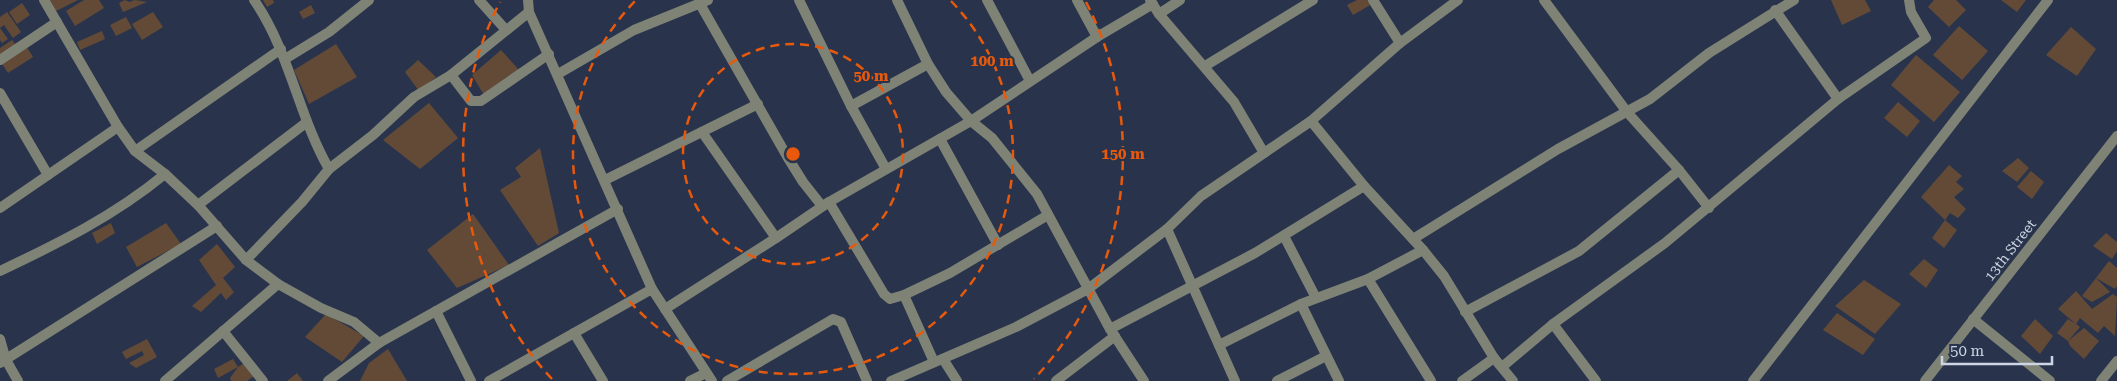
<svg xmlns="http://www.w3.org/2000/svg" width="2117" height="381" viewBox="0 0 2117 381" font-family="'Roboto Serif',serif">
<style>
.building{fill:#624a37}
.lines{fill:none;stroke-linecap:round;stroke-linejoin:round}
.minor{stroke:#7e8376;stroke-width:10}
.tertiary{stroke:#7e8376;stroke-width:10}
.ring{fill:none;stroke:#e8590c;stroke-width:2.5;stroke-dasharray:9 6}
.labels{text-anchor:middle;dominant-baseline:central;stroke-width:4;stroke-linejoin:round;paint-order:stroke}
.street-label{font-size:14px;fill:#cdd4e3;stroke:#29344c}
.centre{fill:#e8590c;stroke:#29344c;stroke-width:2.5}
.ring-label{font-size:15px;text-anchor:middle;font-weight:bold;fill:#e8590c;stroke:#29344c;stroke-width:4;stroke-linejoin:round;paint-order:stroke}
</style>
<rect width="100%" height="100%" fill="#29344c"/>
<g class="building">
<polygon points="48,0 78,0 54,12"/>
<polygon points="84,0 99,0 104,8 75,26 66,11"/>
<polygon points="125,0 129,2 135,0 147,2 123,12 119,3"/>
<polygon points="263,0 273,0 274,3 267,7"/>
<polygon points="1357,0 1369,0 1372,4 1353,15 1347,5"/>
<polygon points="1831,0 1865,0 1871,11 1842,25"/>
<polygon points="1934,0 1956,0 1966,10 1949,27 1928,7"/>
<polygon points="2001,0 2026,0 2017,12"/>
<polygon points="22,3 30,15 17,24 9,12"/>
<polygon points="311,5 315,13 303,19 299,12"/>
<polygon points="7,12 21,32 13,38 4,25 0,28 8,39 2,43 0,40 0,17"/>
<polygon points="153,12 163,27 142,40 132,24"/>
<polygon points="126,17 132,28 116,36 110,25"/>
<polygon points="1959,26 1988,51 1962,80 1933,55"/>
<polygon points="2071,27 2096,49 2077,76 2046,55"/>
<polygon points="102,31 105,39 80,50 77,42"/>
<polygon points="12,40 16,45 0,56 0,48"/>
<polygon points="336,44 357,77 309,104 294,70"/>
<polygon points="26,46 33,57 8,73 1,62"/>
<polygon points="501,50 519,70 484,95 472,75"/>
<polygon points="1916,55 1960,92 1934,122 1891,85"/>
<polygon points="418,60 436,77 419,91 405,72"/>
<polygon points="1898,102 1920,121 1907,137 1884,118"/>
<polygon points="429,103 458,138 420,169 383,140"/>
<polygon points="540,148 559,233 538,246 500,190 521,177 515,168"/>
<polygon points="2018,158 2029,168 2017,182 2002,171"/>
<polygon points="1949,165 1962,176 1956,182 1964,189 1954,197 1966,209 1958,218 1950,213 1945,220 1921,197"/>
<polygon points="2031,171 2044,182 2032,199 2017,187"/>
<polygon points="473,214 509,265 457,288 427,250"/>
<polygon points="1945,220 1957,230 1944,248 1932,238"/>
<polygon points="111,223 115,233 97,244 92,233"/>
<polygon points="166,223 181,244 137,267 126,247"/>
<polygon points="2106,233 2117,242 2117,251 2112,259 2093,246"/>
<polygon points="217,244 235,267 223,278 234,292 226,300 221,293 201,312 192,306 216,285 199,260"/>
<polygon points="1924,259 1938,270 1926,288 1909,274"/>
<polygon points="2109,261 2117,268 2117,286 2115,289 2096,278"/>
<polygon points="2096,278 2110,292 2092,302 2082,296"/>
<polygon points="1864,280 1901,304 1875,334 1835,306"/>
<polygon points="2076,291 2092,309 2113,294 2117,297 2115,336 2104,326 2098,333 2080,318 2076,324 2080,327 2068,341 2084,328 2099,341 2084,359 2070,346 2068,341 2057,333 2068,319 2076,324 2058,309"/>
<polygon points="1837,313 1875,339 1863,355 1823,330"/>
<polygon points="326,314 364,336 342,362 305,337"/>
<polygon points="2035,319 2053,336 2040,354 2021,336"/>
<polygon points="147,339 157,357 136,368 129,363 144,355 142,351 126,359 122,352"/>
<polygon points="388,349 407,381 360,381 369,363"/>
<polygon points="233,359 238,367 218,378 214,369"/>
<polygon points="246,362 254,376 247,381 231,381 230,378 238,367"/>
<polygon points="297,373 303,381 287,381"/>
</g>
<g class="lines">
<g class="minor">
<polyline points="44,0 118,127 135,151 165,174 198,205 246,260 278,284 321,308 354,322 379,343"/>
<path d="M254,0C290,52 298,115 329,169"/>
<polyline points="479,0 506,30"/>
<polyline points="799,0 851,106 886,169"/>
<polyline points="897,0 928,64 946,92 971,121 992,138 1037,194 1110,329 1144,381"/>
<polyline points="987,0 1030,81"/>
<polyline points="1077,0 1097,37"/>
<polyline points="1150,0 1159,14 1234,102 1264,153"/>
<polyline points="1373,0 1400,43"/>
<polyline points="1544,0 1627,112 1679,170 1709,208"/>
<polyline points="700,4 788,158 803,182 822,206"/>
<polyline points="1775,10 1838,99"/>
<polyline points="1159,14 1180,0"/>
<polyline points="285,59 329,32 369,0"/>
<polyline points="0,60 57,22"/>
<polyline points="1205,66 1313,0"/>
<polyline points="558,74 634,30 708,0"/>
<polyline points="451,75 471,101 481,101 549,54"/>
<polyline points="0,93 48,175"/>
<polyline points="851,106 928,64"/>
<polyline points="1311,121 1364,186 1423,250 1444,276 1494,358 1513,381"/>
<polyline points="702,132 776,238"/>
<polyline points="940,139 998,245"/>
<polyline points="135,151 281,49"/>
<polyline points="605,180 758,104"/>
<polyline points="829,202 884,294 890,299 904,295"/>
<polyline points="198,205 307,122"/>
<polyline points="0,208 118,127"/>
<polyline points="1167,229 1235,381"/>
<polyline points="1284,236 1316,298"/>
<polyline points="1413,239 1558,149 1650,99 1709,53 1794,0"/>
<polyline points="1423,250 1368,279 1431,381"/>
<polyline points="246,260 302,202 329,169 373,135 414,97 451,75 529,12"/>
<path d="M0,271C59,243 114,216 165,174"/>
<polyline points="1301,304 1339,381"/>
<polyline points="665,309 776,238 829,202 971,121 1097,37 1153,4"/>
<polyline points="436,311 471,381"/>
<polyline points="1465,312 1579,251 1679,170"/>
<polyline points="1973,319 2050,381"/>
<polyline points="1553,324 1596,381"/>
<polyline points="1110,329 1255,253 1364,186"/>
<polyline points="223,331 263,381"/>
<polyline points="574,333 603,381"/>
<polyline points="0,339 6,360 18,381"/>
<polyline points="1219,345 1301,304 1368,279"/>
<polyline points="943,359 957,381"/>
<polyline points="934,362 904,295 950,273 1048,215"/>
<polyline points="0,363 217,226"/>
<polyline points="1502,367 1553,324 1665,243 1838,99 1926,38 1911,12 1909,0"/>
<polyline points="165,381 278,284"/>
<polyline points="328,381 379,343 618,209"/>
<polyline points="489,381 652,289"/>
<polyline points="690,381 706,373"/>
<polyline points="727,381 833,319 841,322 867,381"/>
<polyline points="891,381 1016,327 1088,289 1167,229 1201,196 1311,121 1400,43 1458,0"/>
<polyline points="1056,381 1115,336"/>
<polyline points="1277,381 1326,356"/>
<polyline points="1462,381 1494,358"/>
<polyline points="1925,381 2117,136"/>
<polyline points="2101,381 2117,361"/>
</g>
<g class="tertiary">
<polyline points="528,0 529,12 652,289 712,381"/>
<polyline points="1753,381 2048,0"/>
</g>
</g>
<g class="ring">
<circle cx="793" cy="154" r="110"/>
<path d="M951 1A220 220 0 1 1 635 1"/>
<path d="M552 379A330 330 0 0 1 500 2M1086 2A330 330 0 0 1 1034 379"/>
</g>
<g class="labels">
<g class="street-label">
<text transform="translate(2010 250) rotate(-52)">13th Street</text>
</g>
</g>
<circle cx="793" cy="154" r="8" class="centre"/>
<g class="ring-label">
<text x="992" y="66">100 m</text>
<text x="871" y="81">50 m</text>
<text x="1123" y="159">150 m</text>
</g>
<path d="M1942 356v8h110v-8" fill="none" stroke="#cdd4e3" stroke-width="2.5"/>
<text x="1950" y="356" font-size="15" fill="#cdd4e3" stroke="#29344c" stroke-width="4" paint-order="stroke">50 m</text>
</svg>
